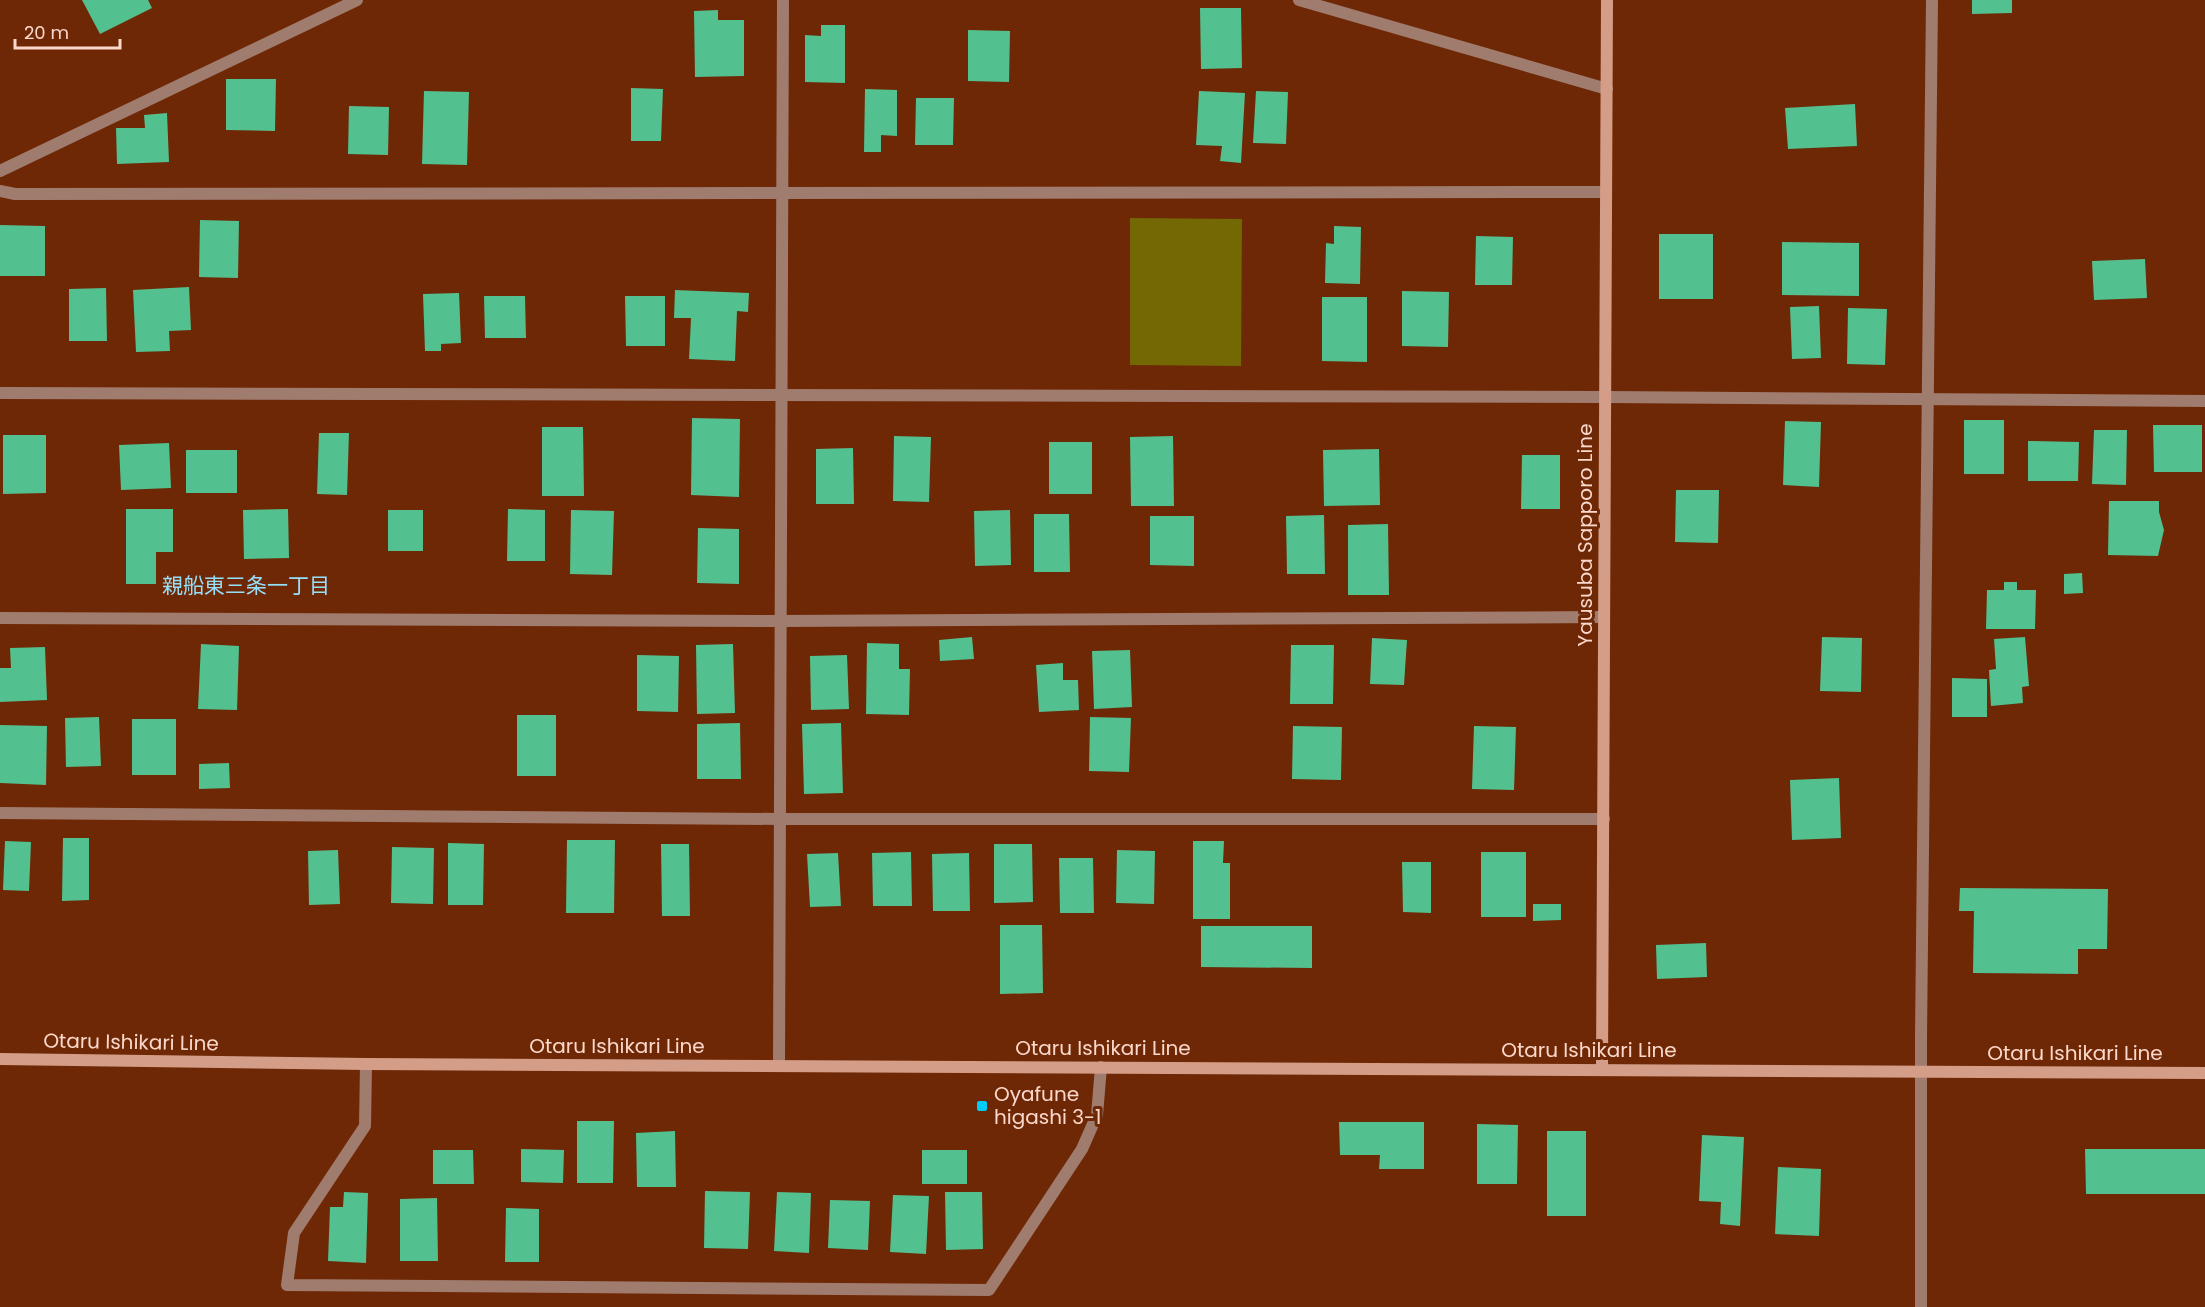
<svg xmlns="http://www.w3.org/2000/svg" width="2205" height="1307" viewBox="0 0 2205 1307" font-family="Poppins,'Noto Sans JP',sans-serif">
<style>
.green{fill:#736803}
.building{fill:#53c090}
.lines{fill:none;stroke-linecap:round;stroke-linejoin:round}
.minor{stroke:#a07c6f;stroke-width:12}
.secondary{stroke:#d49d87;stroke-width:12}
.poi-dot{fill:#01cbf9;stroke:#6e2805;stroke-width:2}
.labels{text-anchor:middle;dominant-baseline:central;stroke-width:6;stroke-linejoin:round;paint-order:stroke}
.street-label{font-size:20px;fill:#fbd8cb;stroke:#6e2805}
.poi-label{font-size:20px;fill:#fbd8cb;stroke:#6e2805;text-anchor:start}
.neighbourhood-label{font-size:21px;fill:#97dff9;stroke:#6e2805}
</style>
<rect width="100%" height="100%" fill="#6e2805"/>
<polygon class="green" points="1130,218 1242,219 1241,366 1130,365"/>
<g class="building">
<polygon points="82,0 148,0 152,8 100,34"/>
<polygon points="1972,0 2012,0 2012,13 1972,14"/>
<polygon points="1200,8 1241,8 1242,68 1201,69"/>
<polygon points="718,10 718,20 744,20 744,76 695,77 694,11"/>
<polygon points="821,25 845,25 845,83 805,82 805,35 821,36"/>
<polygon points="968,30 1010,31 1009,82 968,81"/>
<polygon points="226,79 276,79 275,131 226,130"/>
<polygon points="631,88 663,89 661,141 631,141"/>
<polygon points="865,89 897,90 897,136 881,135 881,152 864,152"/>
<polygon points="424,91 469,92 467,165 422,164"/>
<polygon points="1199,91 1245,93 1241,163 1220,161 1222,146 1196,145"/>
<polygon points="1256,91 1288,92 1286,144 1253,143"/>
<polygon points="916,98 954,98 953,145 915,145"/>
<polygon points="1855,104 1857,146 1788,149 1785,108"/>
<polygon points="349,106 389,107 388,155 348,154"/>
<polygon points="167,113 169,162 117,164 116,128 145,128 144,115"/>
<polygon points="200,220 239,221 238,278 199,277"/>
<polygon points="0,225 45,226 45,276 0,276"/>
<polygon points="1334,226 1361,227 1360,284 1325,283 1326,243 1334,244"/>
<rect x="1659" y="234" width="54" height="65"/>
<polygon points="1476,236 1513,237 1512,285 1475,285"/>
<polygon points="1782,242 1859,243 1859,296 1782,295"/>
<polygon points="2145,259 2147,298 2094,300 2092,261"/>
<polygon points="189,287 191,330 169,331 170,351 136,352 133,290"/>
<polygon points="106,288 107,341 69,341 69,289"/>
<polygon points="675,290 749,293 748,312 737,311 735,361 689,359 691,318 674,318"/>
<polygon points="1402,291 1449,292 1448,347 1402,346"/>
<polygon points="459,293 461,343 441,344 441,351 425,351 423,294"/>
<polygon points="484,296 525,296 526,338 485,338"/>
<polygon points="625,296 665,296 665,346 626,346"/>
<polygon points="1322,297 1367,297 1367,362 1322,361"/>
<polygon points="1819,306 1821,358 1792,359 1790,307"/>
<polygon points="1848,308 1887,309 1885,365 1847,364"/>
<polygon points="692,418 740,419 739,497 691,495"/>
<rect x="1964" y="420" width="40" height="54"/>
<polygon points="1785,421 1821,422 1819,487 1783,485"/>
<polygon points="2153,425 2202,425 2202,472 2154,472"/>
<polygon points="542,427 583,427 584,496 542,496"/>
<polygon points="2094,430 2127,430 2126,485 2092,484"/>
<polygon points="319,433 349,433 347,495 317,494"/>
<polygon points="3,435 46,435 46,493 3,494"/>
<polygon points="894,436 931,437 929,502 893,501"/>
<polygon points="1173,436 1174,506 1131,506 1130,437"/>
<polygon points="2028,441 2079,442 2078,481 2028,481"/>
<rect x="1049" y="442" width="43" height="52"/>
<polygon points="169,443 171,488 121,490 119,445"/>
<polygon points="853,448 854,504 816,504 816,449"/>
<polygon points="1379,449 1380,505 1324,506 1323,450"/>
<rect x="186" y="450" width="51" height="43"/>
<polygon points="1522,455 1560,455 1560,509 1521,509"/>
<polygon points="1676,490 1719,490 1718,543 1675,542"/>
<polygon points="2109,501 2159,501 2159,512 2164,530 2158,556 2108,555"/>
<polygon points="126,509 173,509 173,552 156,552 156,584 126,584"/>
<polygon points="288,509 289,558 244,559 243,510"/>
<polygon points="508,509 545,510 545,561 507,561"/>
<rect x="388" y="510" width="35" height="41"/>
<polygon points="571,510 614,511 612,575 570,574"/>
<polygon points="1010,510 1011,565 975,566 974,511"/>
<polygon points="1034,514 1069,514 1070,572 1034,572"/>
<polygon points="1324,515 1325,574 1287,574 1286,516"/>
<polygon points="1150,516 1194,516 1194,566 1150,565"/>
<polygon points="1388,524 1389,595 1348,595 1348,525"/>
<polygon points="698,528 739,529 739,584 697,583"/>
<polygon points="2082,573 2083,593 2064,594 2064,574"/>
<polygon points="2004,582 2017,582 2017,590 2036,590 2035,629 1986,629 1987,590 2004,590"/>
<polygon points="972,637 974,659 940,661 939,640"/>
<polygon points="1822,637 1862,638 1861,692 1820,691"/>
<polygon points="2025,637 2029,686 2022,687 2023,703 1991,706 1989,670 1996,669 1994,639"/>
<polygon points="1372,638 1407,640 1404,685 1370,684"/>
<polygon points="867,643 899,644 899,669 910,669 909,715 866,714"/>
<polygon points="201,644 239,646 237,710 198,709"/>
<polygon points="733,644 735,713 697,714 696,645"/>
<polygon points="1291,645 1334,645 1333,704 1290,704"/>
<polygon points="45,647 47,700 0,702 0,668 11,668 10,648"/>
<polygon points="1130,650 1132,707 1094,709 1092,651"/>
<polygon points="637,655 679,656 678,712 637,711"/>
<polygon points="847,655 849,709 811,710 810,656"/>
<polygon points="1063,663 1063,680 1078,680 1079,710 1039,712 1036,665"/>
<polygon points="1952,678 1987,679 1987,717 1952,717"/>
<rect x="517" y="715" width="39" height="61"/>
<polygon points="99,717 101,766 66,767 65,718"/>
<polygon points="1090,717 1131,718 1129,772 1089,771"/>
<rect x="132" y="719" width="44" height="56"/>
<polygon points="740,723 741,779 697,779 697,724"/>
<polygon points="841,723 843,793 804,794 802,724"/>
<polygon points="0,725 47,726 46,785 0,783"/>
<polygon points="1293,726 1342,727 1341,780 1292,779"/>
<polygon points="1474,726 1516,727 1514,790 1472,789"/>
<polygon points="229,763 230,788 199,789 199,764"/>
<polygon points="1839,778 1841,838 1792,840 1790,780"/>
<polygon points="63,838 89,838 89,900 62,901"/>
<polygon points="567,840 615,840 614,913 566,913"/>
<polygon points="5,841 31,842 29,891 3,890"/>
<polygon points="1193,841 1224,841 1223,863 1230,863 1230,919 1193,919"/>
<polygon points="448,843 484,844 483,905 448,905"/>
<polygon points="661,844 689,844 690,916 662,916"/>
<polygon points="994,844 1032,844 1033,902 994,903"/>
<polygon points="392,847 434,848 433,904 391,903"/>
<polygon points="338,850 340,904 309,905 308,851"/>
<polygon points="1117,850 1155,851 1154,904 1116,903"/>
<polygon points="911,852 912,906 873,906 872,853"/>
<rect x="1481" y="852" width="45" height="65"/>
<polygon points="838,853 841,906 810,907 807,854"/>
<polygon points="969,853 970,911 933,911 932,854"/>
<polygon points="1059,858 1093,858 1094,913 1060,913"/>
<polygon points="1402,862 1431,862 1431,913 1403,912"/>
<polygon points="1960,888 2108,889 2107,949 2078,949 2078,974 1973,973 1974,911 1959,911"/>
<polygon points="1533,904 1561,904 1561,920 1533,921"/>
<polygon points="1000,925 1042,925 1043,993 1000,994"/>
<polygon points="1201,926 1312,926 1312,968 1201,967"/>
<polygon points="1706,943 1707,977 1657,979 1656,945"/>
<polygon points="577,1121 614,1121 613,1183 577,1183"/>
<polygon points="1339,1122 1424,1122 1424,1169 1379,1169 1380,1155 1340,1155"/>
<polygon points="1477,1124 1518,1125 1517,1184 1477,1184"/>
<polygon points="675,1131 676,1187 637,1187 636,1133"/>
<rect x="1547" y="1131" width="39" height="85"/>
<polygon points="1702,1135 1744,1137 1740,1226 1720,1224 1721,1202 1699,1201"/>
<polygon points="521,1149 564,1150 563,1183 521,1182"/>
<polygon points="2085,1149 2205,1149 2205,1194 2086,1194"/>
<polygon points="433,1150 473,1150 474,1184 433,1184"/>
<rect x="922" y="1150" width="45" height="34"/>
<polygon points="1778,1167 1821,1169 1819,1236 1775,1234"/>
<polygon points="705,1191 750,1192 748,1249 704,1248"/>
<polygon points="344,1192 368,1193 366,1263 328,1261 330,1207 343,1207"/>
<polygon points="777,1192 811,1193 809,1253 774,1251"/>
<polygon points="945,1192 982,1192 983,1249 946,1250"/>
<polygon points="893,1195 929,1196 926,1254 890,1252"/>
<polygon points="437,1198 438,1261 400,1261 400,1199"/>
<polygon points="830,1200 870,1201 868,1250 828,1248"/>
<polygon points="506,1208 539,1209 539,1262 505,1262"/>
</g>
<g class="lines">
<g class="minor">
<polyline points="1299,0 1607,89"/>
<polyline points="0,171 357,0"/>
<polyline points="0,191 15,194 1606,192"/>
<polyline points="0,393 1605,397 2205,401"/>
<polyline points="0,618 781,621 1604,617"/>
<polyline points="0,813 780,819 1604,819"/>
<polyline points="366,1064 365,1126 294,1233 287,1285 989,1290 1082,1149 1097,1115 1101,1067"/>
<polyline points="779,1066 783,0"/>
<polyline points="1921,1307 1921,1037 1932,0"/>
</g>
<g class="secondary">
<polyline points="0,1059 366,1064 2205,1073"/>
<polyline points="1602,1070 1607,0"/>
</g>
</g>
<rect class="poi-dot" x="976" y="1100" width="12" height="12" rx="3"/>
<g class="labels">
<g class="street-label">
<text transform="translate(1585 535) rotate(-90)">Yausuba Sapporo Line</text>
<text transform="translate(131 1042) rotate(1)">Otaru Ishikari Line</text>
<text x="617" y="1046">Otaru Ishikari Line</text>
<text x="1103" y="1048">Otaru Ishikari Line</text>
<text x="1589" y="1050">Otaru Ishikari Line</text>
<text x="2075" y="1053">Otaru Ishikari Line</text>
</g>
<g class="poi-label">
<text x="994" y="1094">Oyafune<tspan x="994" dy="23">higashi 3-1</tspan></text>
</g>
<g class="neighbourhood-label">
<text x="246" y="585">親船東三条一丁目</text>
</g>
</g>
<path d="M15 39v9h105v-9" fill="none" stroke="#fbd8cb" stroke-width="3"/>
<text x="24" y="39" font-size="18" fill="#fbd8cb" stroke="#6e2805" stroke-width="4.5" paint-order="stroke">20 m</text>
</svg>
